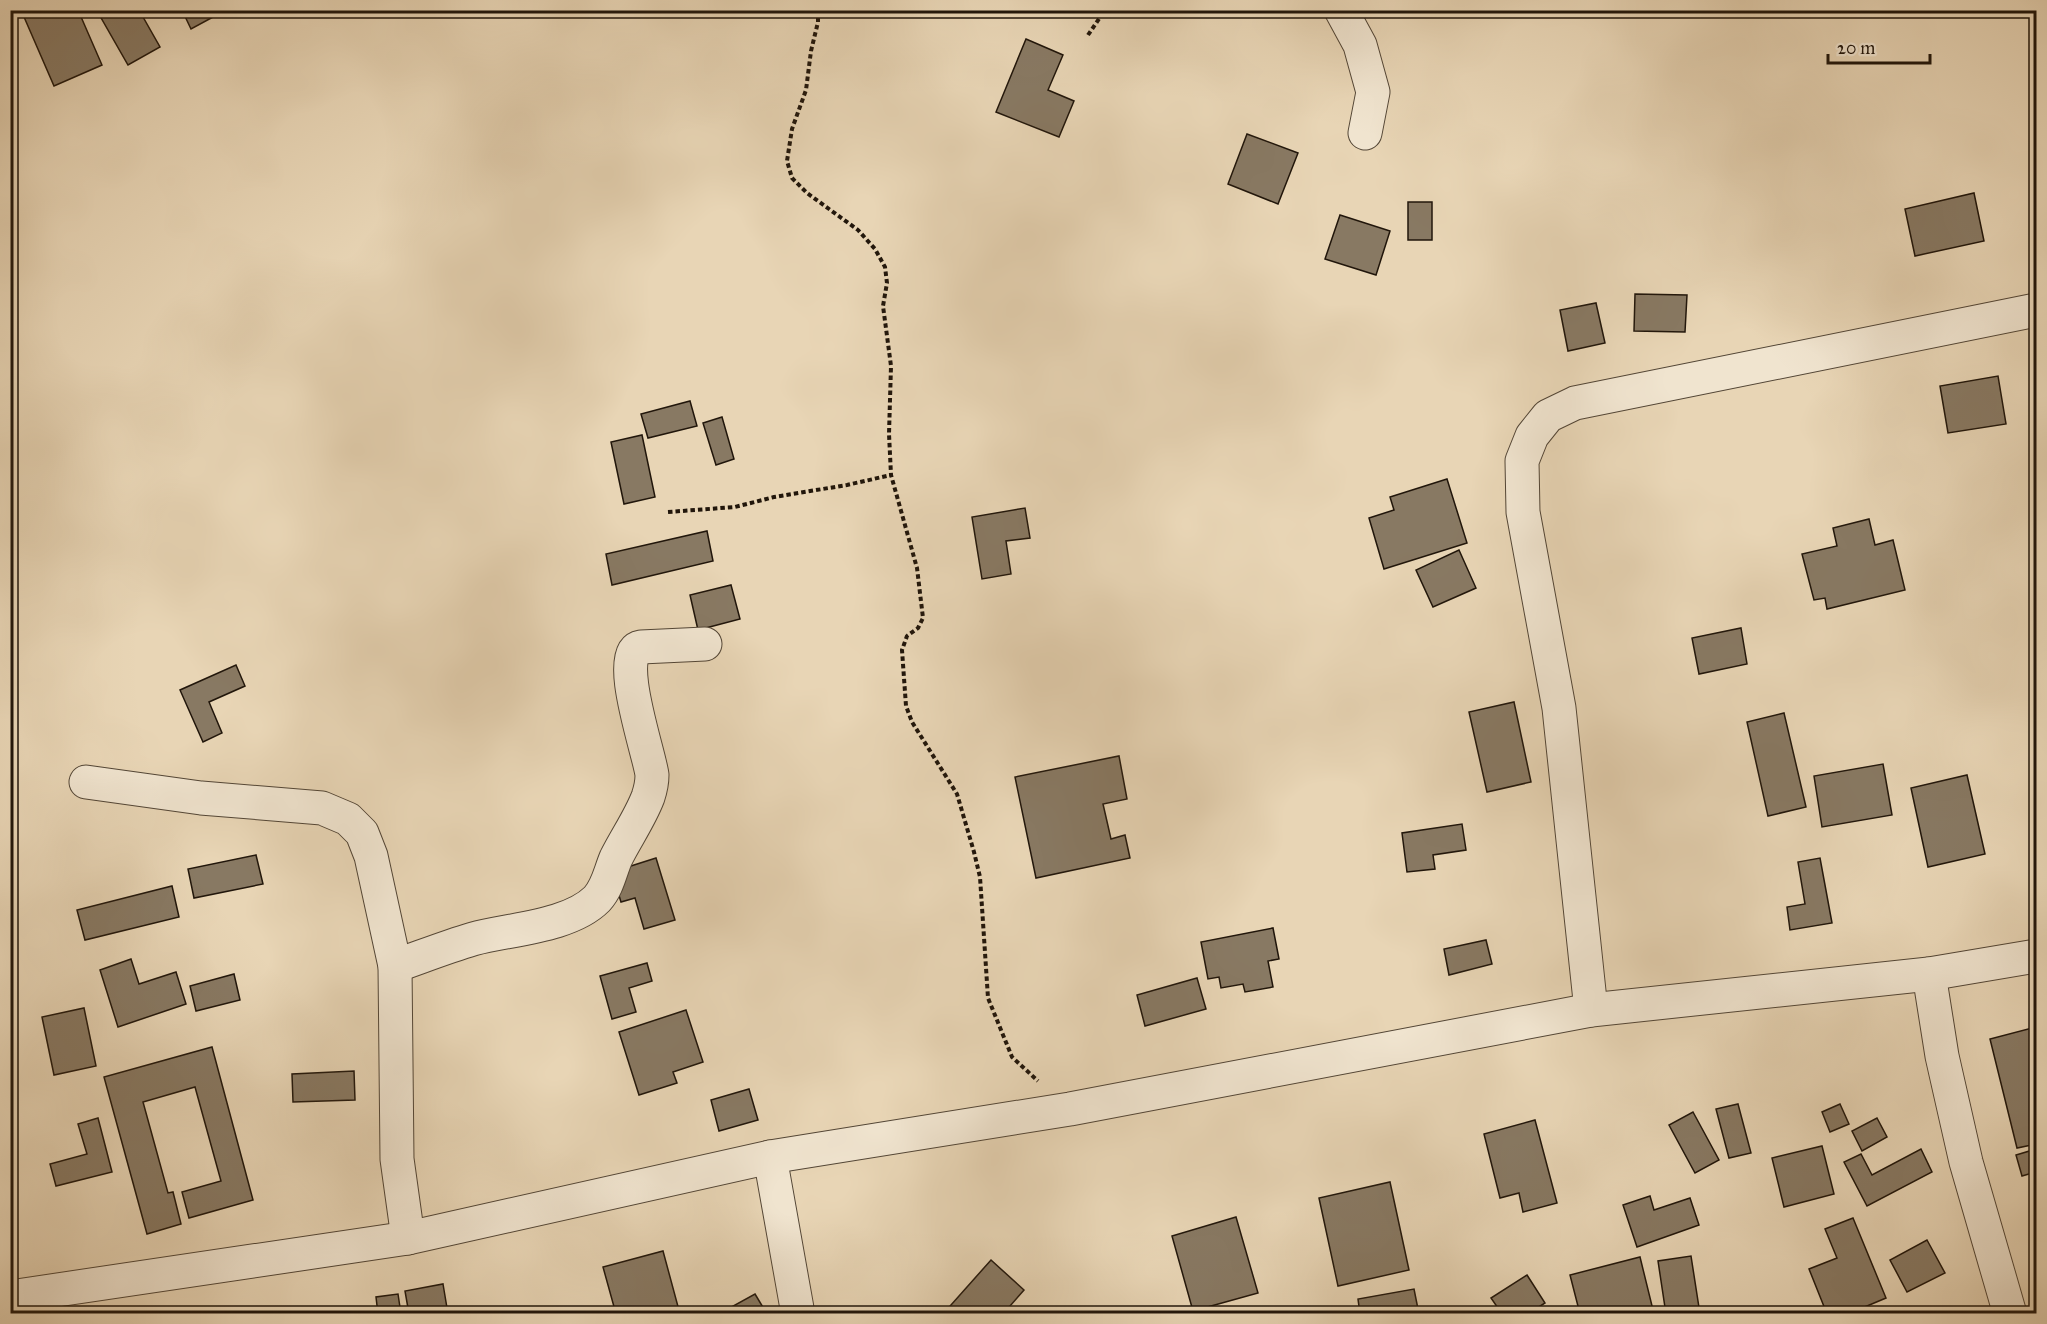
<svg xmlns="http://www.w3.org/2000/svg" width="2047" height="1324" viewBox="0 0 2047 1324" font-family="'IM FELL Great Primer',serif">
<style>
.building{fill:#887963;stroke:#21160b;stroke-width:1.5}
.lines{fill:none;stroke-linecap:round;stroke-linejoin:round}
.street-casing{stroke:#534636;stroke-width:35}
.path{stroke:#21160b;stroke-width:4;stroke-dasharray:4.5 3;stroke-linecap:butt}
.street{stroke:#f0e4cf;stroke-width:33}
</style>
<rect width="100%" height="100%" fill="#e8d5b5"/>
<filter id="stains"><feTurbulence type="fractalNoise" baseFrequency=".00333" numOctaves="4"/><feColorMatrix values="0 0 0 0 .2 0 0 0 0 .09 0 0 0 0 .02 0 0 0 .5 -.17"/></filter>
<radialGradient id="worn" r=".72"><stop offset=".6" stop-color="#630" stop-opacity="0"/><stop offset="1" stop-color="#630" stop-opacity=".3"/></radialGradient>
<g class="building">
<polygon points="21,10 78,10 102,65 54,86"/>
<polygon points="110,10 139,10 160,47 128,65 100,16"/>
<polygon points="182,10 226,10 191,29"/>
<polygon points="1026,39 1063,55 1048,90 1074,101 1059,137 996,112"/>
<polygon points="1247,134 1298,153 1278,204 1228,184"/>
<polygon points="1974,193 1984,241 1915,256 1905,209"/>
<rect x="1408" y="202" width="24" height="38"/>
<polygon points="1340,215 1390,231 1376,275 1325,259"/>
<polygon points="1635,294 1687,295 1685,332 1634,331"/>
<polygon points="1596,303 1605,343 1568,351 1560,310"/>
<polygon points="1998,376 2006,424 1948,433 1940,386"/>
<polygon points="690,401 697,426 648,438 641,414"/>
<polygon points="722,417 734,459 716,465 703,423"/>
<polygon points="642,435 655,497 624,504 611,442"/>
<polygon points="1447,479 1467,543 1384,569 1369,518 1394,510 1390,497"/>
<polygon points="1025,508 1030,538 1006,541 1011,574 982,579 972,517"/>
<polygon points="1869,519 1875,545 1893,540 1905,590 1827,609 1825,598 1814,600 1802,554 1837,546 1833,528"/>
<polygon points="707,531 713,561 612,585 606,554"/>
<polygon points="1459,550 1476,588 1433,607 1416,570"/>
<polygon points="731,585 740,619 698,630 690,595"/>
<polygon points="1741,628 1747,664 1699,674 1692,638"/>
<polygon points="236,665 245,686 209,702 222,733 203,742 180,690"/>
<polygon points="1514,702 1531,782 1487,792 1469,712"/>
<polygon points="1784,713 1806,807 1768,816 1747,722"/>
<polygon points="1119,756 1127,799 1103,804 1111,839 1125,835 1130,858 1036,878 1015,777"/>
<polygon points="1883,764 1892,815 1822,827 1814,776"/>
<polygon points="1967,775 1985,854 1928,867 1911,788"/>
<polygon points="1462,824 1466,850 1433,855 1435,869 1407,872 1402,833"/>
<polygon points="256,855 263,884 194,898 188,869"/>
<polygon points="656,858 675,920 644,929 635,898 621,902 612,872"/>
<polygon points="1820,858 1832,923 1790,930 1787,907 1805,904 1798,862"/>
<polygon points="172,886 179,917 85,940 77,910"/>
<polygon points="1273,928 1279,959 1268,961 1273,987 1245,992 1243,984 1221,988 1219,977 1208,979 1201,942"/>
<polygon points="1486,940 1492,964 1449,975 1444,949"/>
<polygon points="131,959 139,984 176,972 186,1004 118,1027 100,970"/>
<polygon points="647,963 652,981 629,988 636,1012 612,1019 600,976"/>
<polygon points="234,974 240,1000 196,1011 190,986"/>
<polygon points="1197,978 1206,1009 1145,1026 1137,995"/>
<polygon points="84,1008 96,1066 54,1075 42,1017"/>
<polygon points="686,1010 703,1062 673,1072 677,1083 639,1095 619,1032"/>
<polygon points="2036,1027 2036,1101 2034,1102 2036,1112 2036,1144 2017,1148 1990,1039"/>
<polygon points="212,1047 253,1200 189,1218 182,1192 221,1181 195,1087 143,1102 168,1193 173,1192 181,1224 147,1234 104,1077"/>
<polygon points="354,1071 355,1100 293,1102 292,1074"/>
<polygon points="749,1089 758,1120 719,1131 711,1100"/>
<polygon points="1738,1104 1751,1153 1729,1158 1716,1109"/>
<polygon points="1840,1104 1849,1124 1830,1132 1822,1112"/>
<polygon points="1693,1112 1719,1160 1695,1173 1669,1125"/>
<polygon points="98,1118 112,1172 56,1186 50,1164 87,1154 78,1124"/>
<polygon points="1877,1118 1887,1137 1862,1151 1852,1131"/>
<polygon points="1535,1120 1557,1203 1523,1212 1519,1193 1500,1198 1484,1134"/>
<polygon points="1822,1146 1834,1194 1784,1207 1772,1158"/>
<polygon points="1921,1149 1932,1172 1867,1206 1844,1162 1861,1154 1872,1175"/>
<polygon points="2036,1149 2036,1172 2022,1176 2016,1155"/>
<polygon points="1390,1182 1409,1270 1338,1286 1319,1198"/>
<polygon points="1650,1196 1654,1210 1690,1198 1699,1225 1637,1247 1623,1205"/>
<polygon points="1236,1217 1258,1293 1193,1311 1172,1236"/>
<polygon points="1853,1218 1886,1298 1848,1314 1827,1314 1809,1269 1837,1258 1825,1229"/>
<polygon points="1927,1240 1945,1273 1907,1292 1890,1260"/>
<polygon points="663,1251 680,1314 616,1314 603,1267"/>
<polygon points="1691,1256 1700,1314 1666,1314 1658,1261"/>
<polygon points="1640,1257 1654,1314 1580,1314 1570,1275"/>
<polygon points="991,1260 1024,1290 1003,1314 943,1314"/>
<polygon points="1527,1275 1545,1303 1528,1314 1502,1314 1491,1298"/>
<polygon points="443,1284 448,1314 409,1314 405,1291"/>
<polygon points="1414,1289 1419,1314 1360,1314 1358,1299"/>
<polygon points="398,1294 401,1314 378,1314 376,1297"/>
<polygon points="755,1294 764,1309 756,1314 725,1314 724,1311"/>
<polygon points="1337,1308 1338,1314 1305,1314"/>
</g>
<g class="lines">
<g class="street-casing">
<g id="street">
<polyline points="1341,10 1360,45 1373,92 1365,133"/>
<polyline points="86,782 201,798 322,808 348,819 362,833 371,856 395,966 397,1159 408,1238"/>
<path d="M395,966C421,957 446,947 473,939C509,929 569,927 597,899C608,887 610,872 616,858C626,838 640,818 648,797C650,791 652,782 652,775C650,755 613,652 641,647L705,644"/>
<polyline points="1929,974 1942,1056 1966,1162 2010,1314"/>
<polyline points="1591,1010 1559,708 1523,512 1522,461 1532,436 1548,416 1575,403 2036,310"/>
<polyline points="770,1157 798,1314"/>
<polyline points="10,1297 408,1238 770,1157 1070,1109 1591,1010 1929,974 2036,956"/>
</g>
</g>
<g class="path">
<polyline points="818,10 818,22 811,51 806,90 792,129 787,161 792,178 807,193 858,230 875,249 885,267 887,283 883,306 891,366 889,434 891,475 917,568 923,618 918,628 907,636 902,650 906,706 912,722 957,794 974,852 980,877 988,998 1012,1057 1038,1081"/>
<polyline points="1088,35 1105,10"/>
<polyline points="668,512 735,507 774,497 847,485 891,475"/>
</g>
<use href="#street" class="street"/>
</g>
<rect width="2047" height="1324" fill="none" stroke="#e8d5b5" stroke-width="36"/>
<rect x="12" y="12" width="2023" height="1300" fill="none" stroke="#21160b" stroke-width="3"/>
<rect x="18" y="18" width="2011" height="1288" fill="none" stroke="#21160b" stroke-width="1.5"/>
<path d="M1828 54v9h102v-9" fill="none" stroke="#21160b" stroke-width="3"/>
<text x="1837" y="54" font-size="18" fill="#21160b" stroke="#f0e4cf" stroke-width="4.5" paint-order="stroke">20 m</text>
<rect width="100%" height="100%" filter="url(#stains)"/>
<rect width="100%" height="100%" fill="url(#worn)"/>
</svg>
